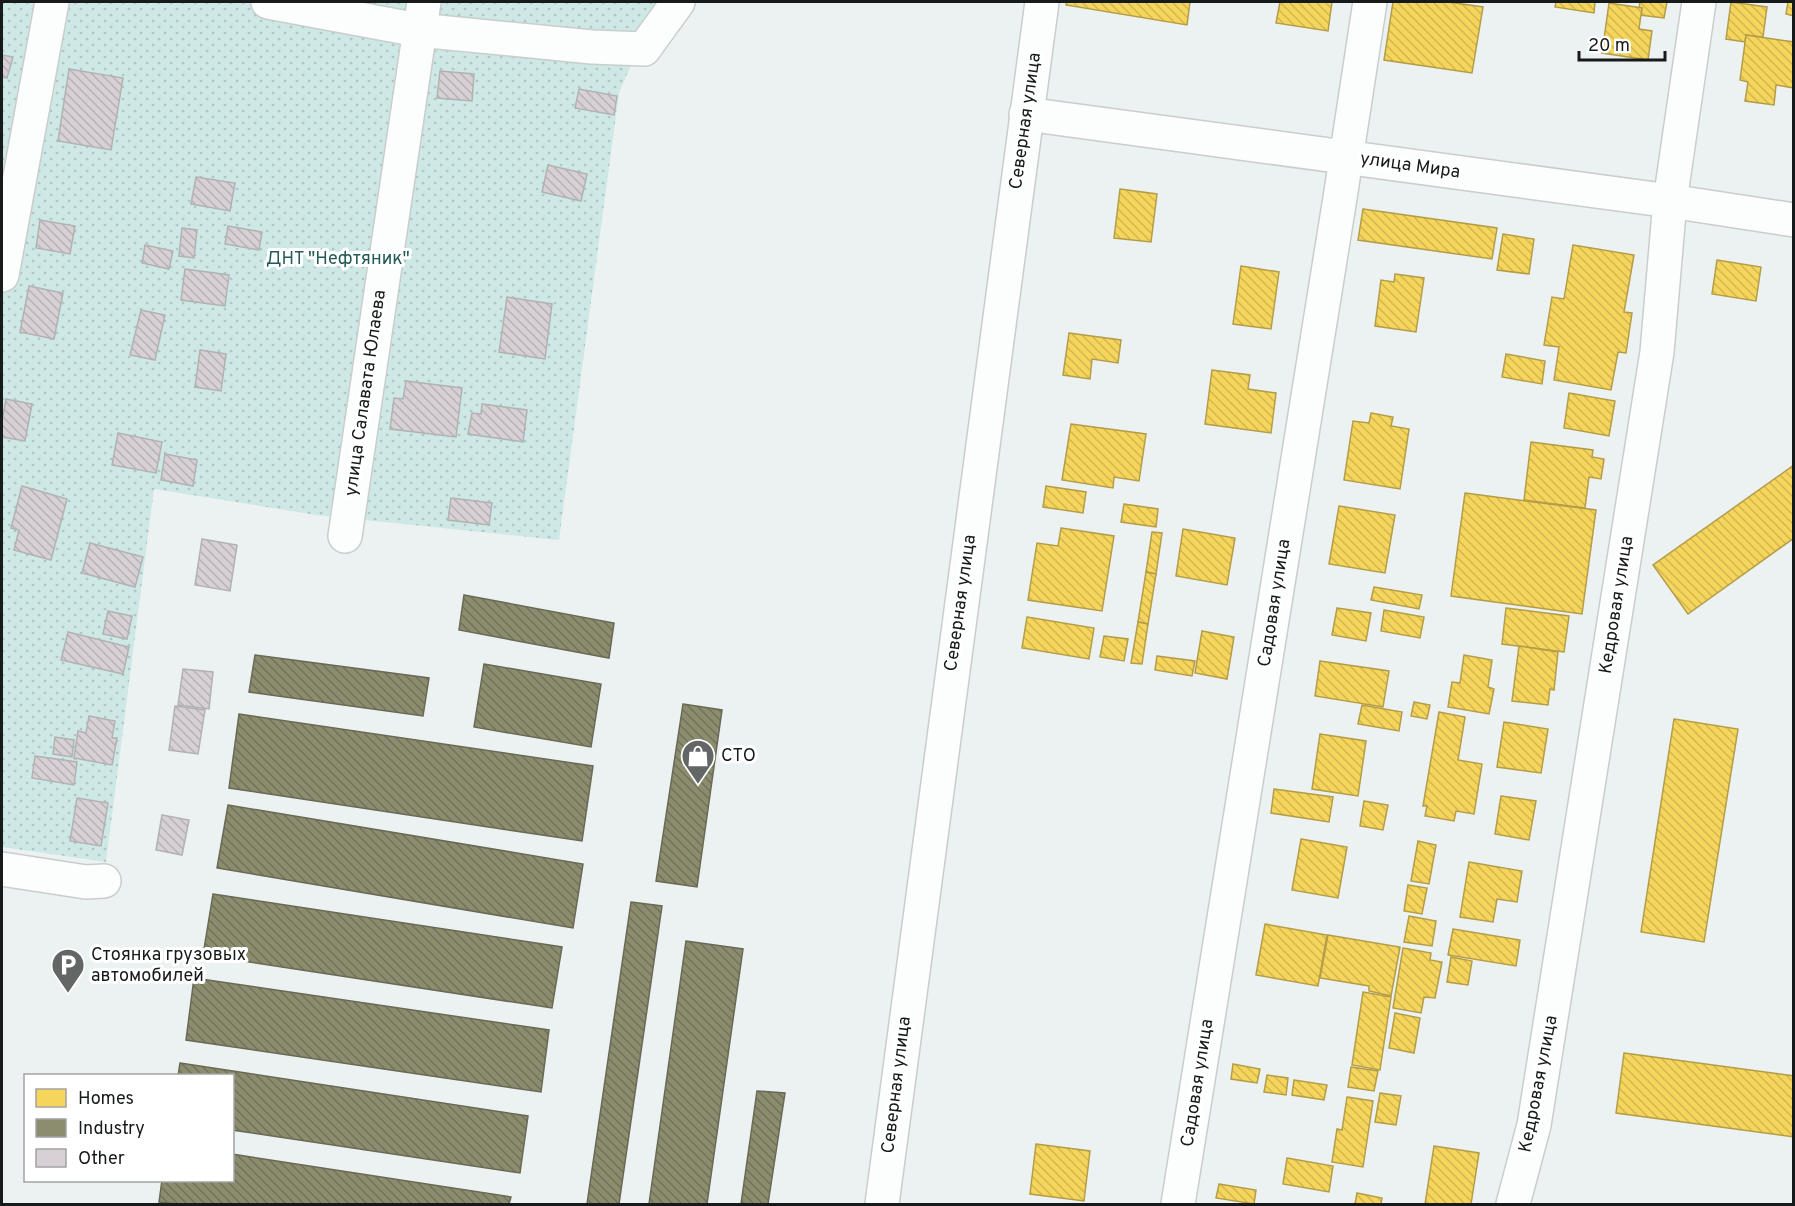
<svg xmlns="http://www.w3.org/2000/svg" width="1795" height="1206" viewBox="0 0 1795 1206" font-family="Overpass,sans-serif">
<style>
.garden{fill:url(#garden-dots)}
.homes{fill:url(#homes-back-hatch);stroke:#b39d48;stroke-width:1.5}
.industry{fill:url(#industry-back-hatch);stroke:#696a55;stroke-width:1.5}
.building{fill:url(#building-back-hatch);stroke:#b1b2b2;stroke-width:1.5}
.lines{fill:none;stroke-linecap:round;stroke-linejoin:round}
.minor-casing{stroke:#c9cecd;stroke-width:36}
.tertiary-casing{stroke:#c9cecd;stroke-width:36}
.minor{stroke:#fcfdfd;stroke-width:33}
.tertiary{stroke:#fcfdfd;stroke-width:33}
.labels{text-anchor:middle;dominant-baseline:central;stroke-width:6;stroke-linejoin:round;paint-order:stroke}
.street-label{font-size:18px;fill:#171a1a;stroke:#fff}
.park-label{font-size:18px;fill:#235a58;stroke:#fff}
.poi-label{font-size:18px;fill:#171a1a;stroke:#fff;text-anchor:start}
</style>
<defs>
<pattern id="garden-dots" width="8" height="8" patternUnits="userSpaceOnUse" patternTransform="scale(1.5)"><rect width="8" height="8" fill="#cee8e6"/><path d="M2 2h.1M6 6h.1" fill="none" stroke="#b0c6c5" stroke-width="1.8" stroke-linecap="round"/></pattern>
<pattern id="homes-back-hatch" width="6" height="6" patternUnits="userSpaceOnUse" patternTransform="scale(1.5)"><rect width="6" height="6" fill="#f6d55c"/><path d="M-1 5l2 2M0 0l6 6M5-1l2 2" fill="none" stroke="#d2b64f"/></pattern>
<pattern id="industry-back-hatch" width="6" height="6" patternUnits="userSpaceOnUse" patternTransform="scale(1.5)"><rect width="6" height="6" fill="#8c8c6e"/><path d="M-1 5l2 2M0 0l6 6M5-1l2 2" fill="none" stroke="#71725a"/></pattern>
<pattern id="building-back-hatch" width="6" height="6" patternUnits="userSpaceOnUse" patternTransform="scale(1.5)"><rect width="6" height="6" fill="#d7d0d5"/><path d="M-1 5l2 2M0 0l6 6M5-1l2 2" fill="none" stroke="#b8b2b6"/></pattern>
</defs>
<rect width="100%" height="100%" fill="#ecf2f1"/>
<polygon class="garden" points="2,2 658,2 619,93 559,540 316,515 154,489 106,862 2,847"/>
<g class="homes">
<polygon points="1067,2 1190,2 1187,25 1066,5"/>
<polygon points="1280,2 1332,2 1328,31 1276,23"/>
<polygon points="1393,2 1448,2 1483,7 1472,73 1384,60"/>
<polygon points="1556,2 1595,2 1594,13 1555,7"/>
<polygon points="1640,2 1667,2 1664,18 1640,15 1642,8 1639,8"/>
<polygon points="1731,2 1767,7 1763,37 1746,35 1745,42 1726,39"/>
<polygon points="1788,2 1794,2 1794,16 1786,14"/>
<polygon points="1609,3 1642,8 1639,29 1652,31 1648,60 1602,53"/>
<polygon points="1746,35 1794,42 1794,88 1776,85 1774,105 1745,101 1748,82 1740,80"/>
<polygon points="1120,189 1157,194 1151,242 1114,238"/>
<polygon points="1363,209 1497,228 1492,259 1358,240"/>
<polygon points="1503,234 1534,239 1529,274 1497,270"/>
<polygon points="1573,245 1634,255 1624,312 1632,313 1626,353 1618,352 1611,390 1554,380 1559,347 1544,345 1552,297 1564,299"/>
<polygon points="1717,260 1761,267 1756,301 1712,294"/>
<polygon points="1241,266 1279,272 1271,329 1233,324"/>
<polygon points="1395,274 1424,278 1416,332 1375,326 1381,280 1394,282"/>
<polygon points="1069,333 1121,340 1118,363 1092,359 1090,379 1063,375"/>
<polygon points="1506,354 1545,361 1542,384 1502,377"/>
<polygon points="1212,370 1250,375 1248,389 1276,393 1271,433 1205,424"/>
<polygon points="1569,393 1615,401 1609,436 1564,428"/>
<polygon points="1371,413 1393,417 1391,426 1409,429 1400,489 1344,480 1353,421 1369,423"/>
<polygon points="1071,424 1146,434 1139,481 1114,477 1113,488 1062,480"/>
<polygon points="1531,442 1593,450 1592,457 1604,459 1601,479 1589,477 1585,508 1524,500"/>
<polygon points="1794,465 1794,538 1688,614 1653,565"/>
<polygon points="1046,486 1086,492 1083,513 1043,507"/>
<polygon points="1465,493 1596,510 1582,614 1451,596"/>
<polygon points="1124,504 1158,509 1156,527 1121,522"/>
<polygon points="1339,506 1395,515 1385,573 1329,564"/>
<polygon points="1061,528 1114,536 1102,611 1028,600 1037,543 1058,546"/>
<polygon points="1183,529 1235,538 1227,585 1176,576"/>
<polygon points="1152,532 1162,533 1156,574 1146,572"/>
<polygon points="1146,572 1156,574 1148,624 1138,622"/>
<polygon points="1374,587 1422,595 1419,609 1371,600"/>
<polygon points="1337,608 1371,613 1366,641 1332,635"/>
<polygon points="1506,608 1569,616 1564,652 1502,644"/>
<polygon points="1384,610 1424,617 1420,638 1381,631"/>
<polygon points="1027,617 1094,628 1089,659 1022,648"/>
<polygon points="1138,622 1148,624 1142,664 1131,663"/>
<polygon points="1202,631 1234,637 1227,679 1195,673"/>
<polygon points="1104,636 1128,639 1124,661 1100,657"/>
<polygon points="1519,646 1558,652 1554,690 1550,689 1548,705 1512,701"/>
<polygon points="1464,655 1492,660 1488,687 1494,689 1489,714 1448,707 1452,682 1460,683"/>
<polygon points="1157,656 1195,661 1192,676 1155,670"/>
<polygon points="1320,661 1389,671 1383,707 1315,696"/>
<polygon points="1414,702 1430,705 1427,719 1411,716"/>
<polygon points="1362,705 1402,712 1399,731 1358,724"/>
<polygon points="1439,712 1465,717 1458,760 1482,764 1474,814 1456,811 1454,821 1425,816 1427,806 1423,806"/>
<polygon points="1674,719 1738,729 1704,942 1641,932"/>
<polygon points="1504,722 1548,729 1541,773 1497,767"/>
<polygon points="1320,734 1366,741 1358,796 1312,789"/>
<polygon points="1274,789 1333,797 1329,822 1271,813"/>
<polygon points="1501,796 1536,801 1529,840 1495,834"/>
<polygon points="1364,801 1388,805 1383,830 1360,826"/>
<polygon points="1301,839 1347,847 1338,898 1292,890"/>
<polygon points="1418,841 1436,845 1429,884 1411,881"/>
<polygon points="1469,862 1522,871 1517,902 1497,899 1493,922 1460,917"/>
<polygon points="1408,885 1427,888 1422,914 1404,911"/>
<polygon points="1409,916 1436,921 1432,946 1404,942"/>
<polygon points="1265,924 1327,935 1318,986 1256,975"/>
<polygon points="1453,929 1520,940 1516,966 1448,955"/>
<polygon points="1328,935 1400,947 1391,996 1369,991 1369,986 1320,978"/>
<polygon points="1403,948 1431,953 1430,960 1442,962 1435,998 1424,997 1421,1013 1393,1008"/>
<polygon points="1451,957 1472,961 1468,985 1447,982"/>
<polygon points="1363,992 1391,997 1380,1070 1352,1065"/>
<polygon points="1395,1013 1420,1018 1414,1053 1389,1048"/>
<polygon points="1624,1053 1794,1076 1794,1137 1616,1113"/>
<polygon points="1233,1064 1260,1069 1257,1083 1231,1079"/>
<polygon points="1351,1067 1378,1071 1374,1091 1348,1087"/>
<polygon points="1267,1075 1288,1078 1286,1095 1264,1092"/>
<polygon points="1294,1080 1327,1085 1324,1100 1292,1095"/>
<polygon points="1380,1093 1401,1096 1396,1125 1375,1122"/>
<polygon points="1347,1097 1373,1101 1363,1167 1332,1162 1337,1129 1342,1130"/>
<polygon points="1036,1144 1090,1151 1084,1201 1030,1194"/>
<polygon points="1434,1146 1479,1153 1471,1204 1425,1204"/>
<polygon points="1287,1158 1333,1166 1329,1192 1283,1184"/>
<polygon points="1219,1184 1256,1190 1254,1204 1216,1198"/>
<polygon points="1357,1193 1382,1198 1381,1204 1355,1204"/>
</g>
<g class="industry">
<polygon points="464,595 614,623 609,658 459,630"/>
<polygon points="255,655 429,678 423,716 249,692"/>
<polygon points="484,664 601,684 591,747 474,727"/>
<polygon points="683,704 722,710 697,887 656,881"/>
<polygon points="239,714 593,766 582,841 229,788"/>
<polygon points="228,805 583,864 573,928 217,868"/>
<polygon points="213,894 562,947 552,1008 203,955"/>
<polygon points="631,902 662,906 619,1204 587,1204"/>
<polygon points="686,941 743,949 707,1204 649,1204"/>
<polygon points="194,978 549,1030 541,1092 186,1040"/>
<polygon points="180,1063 528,1116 520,1173 232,1130 232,1076 178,1076"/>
<polygon points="757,1091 785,1093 768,1204 741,1204"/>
<polygon points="232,1154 511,1197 509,1204 177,1204 159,1202 162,1180 232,1180"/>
</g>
<g class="building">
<polygon points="2,55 13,57 7,78 2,77"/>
<polygon points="69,69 123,78 111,150 58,141"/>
<polygon points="440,71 474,74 472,101 437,98"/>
<polygon points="579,89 617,96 614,115 575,108"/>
<polygon points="548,165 587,174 581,201 542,192"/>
<polygon points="196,177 235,183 230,211 191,204"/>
<polygon points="40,220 75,226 70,254 36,248"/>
<polygon points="228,226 262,232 259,250 225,244"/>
<polygon points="182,228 197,230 194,258 179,256"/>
<polygon points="145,245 173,251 169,269 142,263"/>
<polygon points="185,269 229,275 225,306 181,300"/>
<polygon points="29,286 63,293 54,339 20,332"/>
<polygon points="507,297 552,304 545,359 499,352"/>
<polygon points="141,310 165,315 155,360 130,355"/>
<polygon points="200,350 226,354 221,391 195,387"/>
<polygon points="406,381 462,388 456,437 390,429 394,398 403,399"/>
<polygon points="6,399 32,404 25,441 2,437 2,422"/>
<polygon points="482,404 527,410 523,442 468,434 472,413 481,414"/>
<polygon points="118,433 162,442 156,473 112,465"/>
<polygon points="165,454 197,460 193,486 161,480"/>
<polygon points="22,486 67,499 51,560 14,550 19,530 11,528"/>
<polygon points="451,498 492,503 489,525 448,520"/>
<polygon points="202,539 237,545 230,591 195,585"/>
<polygon points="90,543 143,557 135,587 82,573"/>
<polygon points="108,611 132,616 127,639 103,634"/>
<polygon points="68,632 129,647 123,674 61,660"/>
<polygon points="183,669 213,672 209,709 178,705"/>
<polygon points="175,706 205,710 198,754 169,750"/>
<polygon points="89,716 115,721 112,738 117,738 112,765 74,758 78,731 86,733"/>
<polygon points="55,737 74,740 72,757 53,754"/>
<polygon points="35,756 77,762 74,785 32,778"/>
<polygon points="77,798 108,803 101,846 70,841"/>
<polygon points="162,815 189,820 182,855 156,850"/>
</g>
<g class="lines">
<g class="minor-casing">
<g id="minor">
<polyline points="268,2 418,30 592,47 644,49 678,2"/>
<polyline points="2,275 52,2"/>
<polyline points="345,536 424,2"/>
<polyline points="2,869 86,882 104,881"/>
<polyline points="882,1204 1042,2"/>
<polyline points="1178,1204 1340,198 1370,2"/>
<polyline points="1513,1204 1534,1125 1657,352 1670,201 1699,2"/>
</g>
</g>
<g class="tertiary-casing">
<polyline id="tertiary" points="1026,114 1670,201 1794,220"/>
</g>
<use href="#minor" class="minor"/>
<use href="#tertiary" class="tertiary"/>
</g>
<defs>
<g id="shop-pin" transform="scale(1.725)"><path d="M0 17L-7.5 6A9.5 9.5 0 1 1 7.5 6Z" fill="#626665" stroke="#fff"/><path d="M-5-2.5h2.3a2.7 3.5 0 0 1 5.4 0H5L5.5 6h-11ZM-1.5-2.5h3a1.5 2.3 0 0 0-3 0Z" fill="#fff"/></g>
<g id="parking-pin" transform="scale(1.725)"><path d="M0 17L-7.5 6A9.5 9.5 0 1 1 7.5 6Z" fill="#626665" stroke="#fff"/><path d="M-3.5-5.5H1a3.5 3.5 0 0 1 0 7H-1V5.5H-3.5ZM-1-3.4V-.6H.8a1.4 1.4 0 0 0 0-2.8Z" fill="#fff"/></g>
</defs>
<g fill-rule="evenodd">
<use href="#shop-pin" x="698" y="756"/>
<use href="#parking-pin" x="68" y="965"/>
</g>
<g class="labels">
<g class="street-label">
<text transform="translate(1026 121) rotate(-82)">Северная улица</text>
<text transform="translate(1410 166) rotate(8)">улица Мира</text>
<text transform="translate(366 393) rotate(-82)">улица Салавата Юлаева</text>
<text transform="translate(961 603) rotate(-82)">Северная улица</text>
<text transform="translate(1275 603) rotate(-81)">Садовая улица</text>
<text transform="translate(1617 605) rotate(-81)">Кедровая улица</text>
<text transform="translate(1198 1083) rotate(-81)">Садовая улица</text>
<text transform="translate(1539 1084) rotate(-79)">Кедровая улица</text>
<text transform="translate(897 1085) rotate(-83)">Северная улица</text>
</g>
<g class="park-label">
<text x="338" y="259">ДНТ "Нефтяник"</text>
</g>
<g class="poi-label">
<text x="721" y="756">СТО</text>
<text x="91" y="955">Стоянка грузовых<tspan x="91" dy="21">автомобилей</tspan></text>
</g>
</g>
<rect width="1795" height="1206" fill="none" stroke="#171a1a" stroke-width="6"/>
<rect x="24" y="1074" width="210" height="108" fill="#ffffff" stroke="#a2a3a3" stroke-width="1.5"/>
<rect x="36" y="1089" width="30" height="18" fill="#f6d55c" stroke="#a2a3a3" stroke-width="1.5"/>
<text x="78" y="1104" font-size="18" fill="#171a1a">Homes</text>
<rect x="36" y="1119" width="30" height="18" fill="#8c8c6e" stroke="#a2a3a3" stroke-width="1.5"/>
<text x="78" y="1134" font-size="18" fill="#171a1a">Industry</text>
<rect x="36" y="1149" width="30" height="18" fill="#d7d0d5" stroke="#a2a3a3" stroke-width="1.5"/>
<text x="78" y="1164" font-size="18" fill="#171a1a">Other</text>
<path d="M1579 51v9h86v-9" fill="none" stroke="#171a1a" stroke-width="3"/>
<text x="1588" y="51" font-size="18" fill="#171a1a" stroke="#ffffff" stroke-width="4.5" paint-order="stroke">20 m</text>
</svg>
